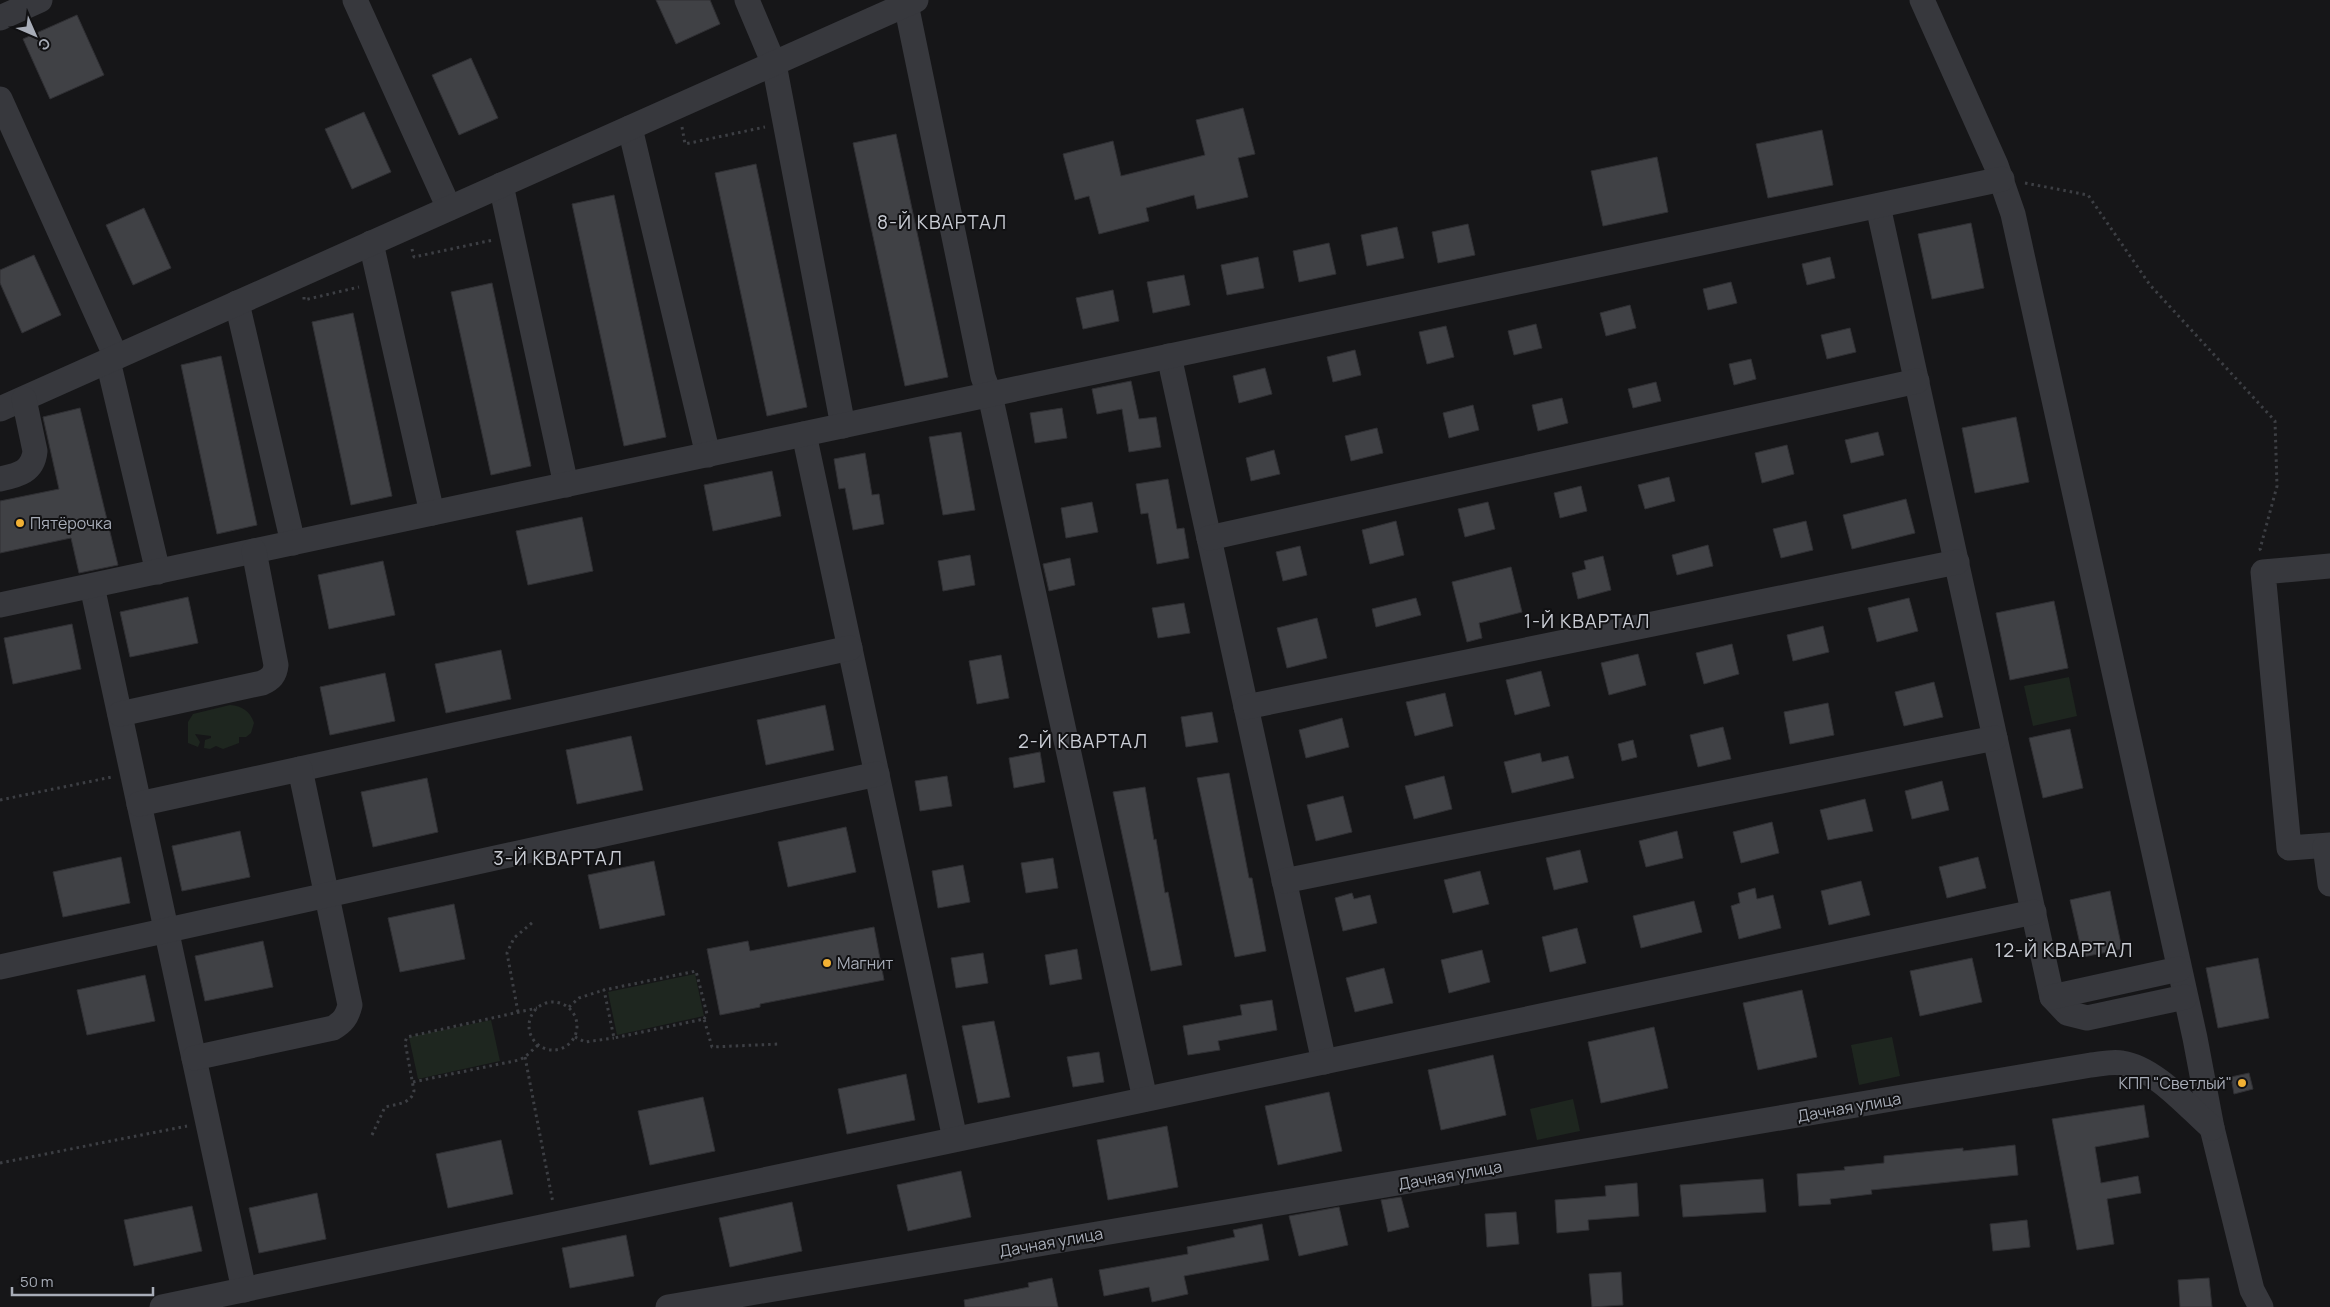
<svg xmlns="http://www.w3.org/2000/svg" width="2330" height="1307" viewBox="0 0 2330 1307" font-family="Manrope,sans-serif">
<style>
.green{fill:#1e261f}
.building{fill:#404145;stroke:#303034}
.lines{fill:none;stroke-linecap:round;stroke-linejoin:round}
.path{stroke:#3d3f44;stroke-width:3;stroke-dasharray:2.5 4;stroke-linecap:butt}
.minor{stroke:#37383d;stroke-width:25}
.poi-dot{fill:#f2b134;stroke:#111113;stroke-width:2}
.labels{text-anchor:middle;dominant-baseline:central;stroke-width:4;stroke-linejoin:round;paint-order:stroke}
.poi-label{font-size:16px;fill:#a8adb8;stroke:#111113;text-anchor:start}
.street-label{font-size:16px;fill:#a8adb8;stroke:#111113}
.quarter-label{font-size:19px;letter-spacing:1px;fill:#c9ccd4;stroke:#111113}
</style>
<rect width="100%" height="100%" fill="#161618"/>
<g class="green">
<polygon points="2069,677 2077,716 2033,726 2024,686"/>
<path d="M230,705C242,706 250,711 254,723L251,733L246,737H239V743L223,749L216,746L210,749L204,748L205,740L211,738V736L195,734L200,742L198,747L188,743V722L193,714Z"/>
<polygon points="695,974 704,1016 617,1035 608,992"/>
<polygon points="491,1020 500,1061 418,1079 409,1037"/>
<polygon points="1892,1037 1900,1076 1859,1085 1851,1045"/>
<polygon points="1573,1099 1580,1131 1537,1140 1530,1109"/>
</g>
<g class="building">
<polygon points="656,0 710,0 720,24 676,44"/>
<polygon points="77,15 104,75 50,99 23,39"/>
<polygon points="471,58 498,118 459,135 432,75"/>
<polygon points="1243,108 1255,154 1238,158 1248,197 1197,209 1194,195 1146,208 1149,221 1099,234 1089,196 1075,200 1063,154 1113,141 1121,176 1205,155 1196,120"/>
<polygon points="364,112 391,172 352,189 325,129"/>
<polygon points="1822,130 1833,185 1768,198 1756,144"/>
<polygon points="896,134 948,377 905,386 853,143"/>
<polygon points="1657,157 1668,212 1603,226 1591,171"/>
<polygon points="756,164 807,407 767,416 715,173"/>
<polygon points="614,195 666,437 624,446 572,204"/>
<polygon points="144,208 171,268 133,285 106,225"/>
<polygon points="1971,223 1984,288 1932,299 1918,234"/>
<polygon points="1468,224 1475,255 1438,263 1432,232"/>
<polygon points="1397,227 1404,258 1367,266 1361,235"/>
<polygon points="1329,243 1336,274 1299,282 1293,251"/>
<polygon points="34,255 61,315 22,333 0,283 0,270"/>
<polygon points="1258,257 1264,288 1227,295 1221,265"/>
<polygon points="1830,257 1835,278 1807,285 1802,264"/>
<polygon points="1184,275 1190,305 1153,313 1147,282"/>
<polygon points="1731,282 1737,303 1708,310 1703,289"/>
<polygon points="492,283 531,466 491,475 451,292"/>
<polygon points="1113,290 1119,321 1083,329 1076,298"/>
<polygon points="1630,305 1636,328 1606,336 1600,313"/>
<polygon points="353,313 392,496 351,505 312,322"/>
<polygon points="1536,324 1542,348 1514,355 1508,331"/>
<polygon points="1446,326 1454,357 1427,364 1419,332"/>
<polygon points="1850,328 1856,352 1827,359 1821,335"/>
<polygon points="1355,350 1361,375 1333,382 1327,357"/>
<polygon points="221,356 257,525 217,534 181,365"/>
<polygon points="1751,359 1756,379 1734,385 1729,364"/>
<polygon points="1265,368 1272,394 1239,403 1233,376"/>
<polygon points="1131,381 1139,419 1156,417 1161,447 1129,452 1122,409 1097,414 1092,389"/>
<polygon points="1656,382 1661,401 1633,408 1628,389"/>
<polygon points="1562,398 1568,423 1538,431 1532,405"/>
<polygon points="1473,405 1479,430 1449,438 1443,413"/>
<polygon points="80,408 118,565 79,573 71,538 0,553 0,501 59,489 43,417"/>
<polygon points="1062,408 1067,438 1035,443 1030,413"/>
<polygon points="2016,417 2029,482 1975,493 1962,428"/>
<polygon points="1377,428 1383,453 1351,461 1345,436"/>
<polygon points="961,432 975,510 943,515 929,437"/>
<polygon points="1878,432 1884,455 1851,463 1845,440"/>
<polygon points="1787,445 1794,474 1762,483 1755,453"/>
<polygon points="1274,450 1280,474 1251,481 1246,458"/>
<polygon points="865,453 872,495 879,494 884,524 853,530 845,488 839,489 834,459"/>
<polygon points="772,471 781,516 713,531 704,485"/>
<polygon points="1669,477 1675,501 1645,509 1638,485"/>
<polygon points="1168,479 1177,529 1184,528 1189,558 1157,564 1148,513 1141,514 1136,484"/>
<polygon points="1581,486 1587,511 1560,518 1554,493"/>
<polygon points="1906,499 1915,533 1852,549 1843,515"/>
<polygon points="1092,502 1098,532 1066,538 1061,508"/>
<polygon points="1488,502 1495,529 1465,537 1458,509"/>
<polygon points="582,517 593,571 528,585 516,531"/>
<polygon points="1396,521 1404,555 1370,564 1362,530"/>
<polygon points="1806,521 1813,550 1781,558 1773,529"/>
<polygon points="1708,545 1713,566 1677,575 1672,555"/>
<polygon points="1300,546 1307,575 1283,581 1276,552"/>
<polygon points="970,555 975,585 943,591 938,561"/>
<polygon points="1603,556 1611,590 1578,599 1572,573 1586,569 1584,561"/>
<polygon points="1070,558 1075,585 1049,591 1043,564"/>
<polygon points="383,561 395,615 329,629 318,575"/>
<polygon points="1511,567 1522,612 1479,623 1482,638 1467,642 1452,582"/>
<polygon points="188,597 198,643 130,657 120,612"/>
<polygon points="1416,598 1421,615 1376,627 1372,609"/>
<polygon points="1909,598 1918,631 1877,642 1868,608"/>
<polygon points="2054,601 2068,668 2010,680 1996,613"/>
<polygon points="1184,603 1190,633 1158,638 1152,608"/>
<polygon points="1317,618 1327,658 1287,668 1277,628"/>
<polygon points="72,624 81,669 13,684 4,638"/>
<polygon points="1823,626 1829,652 1793,661 1787,635"/>
<polygon points="1732,644 1739,674 1704,684 1696,653"/>
<polygon points="501,650 511,699 446,713 435,664"/>
<polygon points="1638,654 1646,685 1609,695 1601,663"/>
<polygon points="1001,655 1009,698 977,704 969,661"/>
<polygon points="1541,671 1550,706 1515,715 1506,680"/>
<polygon points="385,673 395,721 330,735 320,687"/>
<polygon points="1934,682 1943,717 1904,726 1895,692"/>
<polygon points="1445,693 1453,726 1415,736 1406,702"/>
<polygon points="1828,703 1834,735 1790,744 1784,712"/>
<polygon points="825,705 834,750 766,765 757,720"/>
<polygon points="1212,712 1218,742 1186,747 1181,717"/>
<polygon points="1342,718 1349,747 1306,758 1299,730"/>
<polygon points="1723,727 1731,759 1698,767 1690,735"/>
<polygon points="2070,729 2083,788 2043,798 2029,738"/>
<polygon points="631,736 643,790 577,804 566,750"/>
<polygon points="1633,740 1637,757 1622,761 1618,744"/>
<polygon points="1040,752 1045,782 1014,788 1009,758"/>
<polygon points="1540,753 1542,762 1568,756 1574,778 1512,793 1504,762"/>
<polygon points="1229,773 1249,878 1252,878 1266,951 1235,957 1197,778"/>
<polygon points="947,776 952,806 920,811 915,781"/>
<polygon points="1444,776 1452,809 1414,819 1405,786"/>
<polygon points="427,778 438,832 373,847 361,792"/>
<polygon points="1942,781 1949,810 1912,819 1905,791"/>
<polygon points="1145,787 1154,840 1156,839 1165,893 1168,892 1182,965 1151,971 1113,792"/>
<polygon points="1343,796 1352,832 1316,841 1307,805"/>
<polygon points="1865,799 1873,831 1828,840 1820,810"/>
<polygon points="1772,822 1779,853 1741,863 1733,832"/>
<polygon points="846,827 856,872 788,887 778,842"/>
<polygon points="240,831 250,877 182,891 172,846"/>
<polygon points="1677,831 1683,858 1646,867 1639,841"/>
<polygon points="1580,850 1588,882 1554,890 1546,858"/>
<polygon points="121,857 130,903 63,917 53,872"/>
<polygon points="1978,857 1986,888 1947,898 1939,867"/>
<polygon points="1053,858 1058,888 1026,893 1021,863"/>
<polygon points="654,861 665,915 600,929 588,875"/>
<polygon points="963,865 970,902 938,908 932,871"/>
<polygon points="1480,871 1489,904 1453,913 1444,880"/>
<polygon points="1861,881 1870,915 1829,925 1821,891"/>
<polygon points="1755,888 1757,899 1773,895 1781,928 1739,939 1731,906 1740,903 1738,893"/>
<polygon points="2110,891 2122,949 2083,957 2070,900"/>
<polygon points="1352,893 1354,899 1370,895 1377,923 1343,931 1335,898"/>
<polygon points="1694,901 1702,932 1641,948 1633,916"/>
<polygon points="454,904 465,959 400,972 388,918"/>
<polygon points="874,927 884,980 760,1004 760,1007 720,1015 707,949 748,941 750,951"/>
<polygon points="1577,928 1586,963 1550,972 1542,937"/>
<polygon points="263,941 273,987 205,1001 195,956"/>
<polygon points="1077,949 1082,979 1050,985 1045,955"/>
<polygon points="1482,950 1490,982 1449,993 1441,960"/>
<polygon points="983,953 988,983 956,988 951,958"/>
<polygon points="1972,958 1982,1002 1920,1016 1910,971"/>
<polygon points="2258,958 2269,1018 2218,1028 2206,968"/>
<polygon points="1384,968 1393,1003 1355,1012 1346,978"/>
<polygon points="145,975 155,1021 87,1035 77,990"/>
<polygon points="1802,990 1817,1057 1758,1070 1743,1003"/>
<polygon points="1272,1000 1277,1030 1218,1041 1220,1050 1188,1055 1183,1026 1242,1015 1240,1005"/>
<polygon points="994,1021 1010,1097 978,1103 962,1026"/>
<polygon points="1654,1027 1668,1088 1601,1103 1588,1042"/>
<polygon points="1099,1052 1104,1082 1073,1087 1067,1057"/>
<polygon points="1493,1055 1506,1115 1441,1130 1428,1070"/>
<polygon points="2249,1073 2253,1089 2234,1094 2231,1077"/>
<polygon points="906,1074 915,1120 847,1134 838,1089"/>
<polygon points="1329,1092 1342,1151 1278,1165 1265,1106"/>
<polygon points="703,1097 715,1151 650,1165 638,1111"/>
<polygon points="2144,1105 2149,1137 2095,1147 2101,1183 2138,1176 2141,1193 2107,1199 2114,1244 2077,1250 2052,1119"/>
<polygon points="1167,1126 1178,1187 1108,1200 1097,1140"/>
<polygon points="501,1140 513,1194 448,1208 436,1154"/>
<polygon points="2015,1145 2018,1175 1871,1190 1872,1194 1830,1199 1831,1204 1799,1206 1797,1174 1845,1170 1844,1167 1884,1163 1884,1156 1963,1148 1963,1151"/>
<polygon points="961,1171 971,1217 908,1231 897,1185"/>
<polygon points="1763,1179 1766,1212 1683,1217 1680,1185"/>
<polygon points="1637,1183 1639,1216 1588,1220 1589,1230 1557,1233 1555,1200 1606,1196 1605,1186"/>
<polygon points="317,1193 326,1239 259,1253 249,1208"/>
<polygon points="1401,1197 1409,1227 1388,1232 1381,1200"/>
<polygon points="792,1202 802,1251 730,1267 719,1218"/>
<polygon points="192,1206 202,1251 134,1266 124,1220"/>
<polygon points="1339,1207 1348,1245 1299,1256 1289,1216"/>
<polygon points="1516,1212 1519,1244 1487,1247 1485,1214"/>
<polygon points="2027,1220 2030,1247 1993,1251 1990,1224"/>
<polygon points="1262,1224 1269,1260 1184,1276 1188,1294 1152,1302 1149,1287 1104,1296 1099,1270 1188,1254 1187,1247 1235,1237 1233,1230"/>
<polygon points="626,1235 634,1276 570,1288 562,1248"/>
<polygon points="1621,1272 1623,1305 1592,1307 1589,1274"/>
<polygon points="1052,1278 1058,1307 965,1307 964,1300 1029,1287 1028,1283"/>
<polygon points="2209,1278 2212,1307 2180,1307 2178,1280"/>
</g>
<g class="lines">
<g class="path">
<polyline points="682,127 685,144 765,127"/>
<polyline points="2025,183 2088,195 2150,285 2275,421 2277,486 2260,549 2262,552"/>
<polyline points="412,249 414,257 493,240"/>
<polyline points="304,297 304,300 359,287"/>
<polyline points="0,800 112,777"/>
<circle cx="553" cy="1026" r="24"/>
<polyline points="569,1007 579,998 604,990"/>
<polyline points="518,1012 507,953 514,938 533,922"/>
<polyline points="704,1019 707,1014 696,971 604,990 614,1038 704,1019 712,1047 779,1044"/>
<polyline points="575,1037 585,1042 614,1038"/>
<polyline points="525,1057 553,1203"/>
<polyline points="413,1082 519,1060 525,1057 538,1045"/>
<path d="M372,1135L385,1107C397,1104 411,1104 414,1091L405,1042L407,1037L537,1008"/>
<polyline points="0,1163 187,1126"/>
</g>
<g class="minor">
<polyline points="355,0 449,208"/>
<polyline points="747,0 774,64 843,426"/>
<polyline points="1922,0 1996,165 2013,214 2195,1038 2212,1128 2252,1290 2261,1307"/>
<polyline points="906,4 983,377 990,395 1145,1099"/>
<polyline points="0,18 40,0"/>
<polyline points="0,99 116,357"/>
<polyline points="630,128 708,455"/>
<polyline points="501,185 566,485"/>
<polyline points="1878,206 2052,997 2067,1013 2087,1018 2185,997"/>
<polyline points="371,243 432,513"/>
<polyline points="237,303 293,543"/>
<polyline points="1169,356 1324,1062"/>
<polyline points="108,361 158,572"/>
<polyline points="0,409 916,0"/>
<polyline points="804,434 955,1139"/>
<path d="M0,479C18,475 33,472 35,451L24,399"/>
<polyline points="1209,538 1917,381"/>
<polyline points="2330,566 2263,572 2289,848 2330,845"/>
<polyline points="92,586 244,1290"/>
<polyline points="0,605 2002,179"/>
<polyline points="1246,707 1957,562"/>
<path d="M120,714L262,683C271,679 275,675 276,665L254,551"/>
<polyline points="300,769 850,648"/>
<path d="M139,804L300,769L350,1005C347,1017 343,1022 333,1028L194,1058"/>
<polyline points="2325,846 2330,884"/>
<polyline points="1284,881 1995,738"/>
<polyline points="0,967 877,774"/>
<polyline points="2052,997 2179,969"/>
<polyline points="162,1307 2034,912"/>
<path d="M668,1307L2091,1065C2101,1064 2112,1061 2122,1063C2155,1068 2187,1106 2212,1128"/>
</g>
</g>
<g class="poi-dot">
<circle cx="20" cy="523" r="5"/>
<circle cx="827" cy="963" r="5"/>
<circle cx="2242" cy="1083" r="5"/>
</g>
<g class="labels">
<g class="poi-label">
<text x="30" y="523">Пятёрочка</text>
<text x="837" y="963">Магнит</text>
<text x="2232" y="1083" text-anchor="end">КПП "Светлый"</text>
</g>
<g class="street-label">
<text transform="translate(1849 1107) rotate(-10)">Дачная улица</text>
<text transform="translate(1450 1175) rotate(-10)">Дачная улица</text>
<text transform="translate(1051 1242) rotate(-10)">Дачная улица</text>
</g>
<g class="quarter-label">
<text x="942" y="222">8-Й КВАРТАЛ</text>
<text x="1587" y="621">1-Й КВАРТАЛ</text>
<text x="1083" y="741">2-Й КВАРТАЛ</text>
<text x="558" y="858">3-Й КВАРТАЛ</text>
<text x="2064" y="950">12-Й КВАРТАЛ</text>
</g>
</g>
<g transform="translate(35 35) rotate(135)" stroke="#111113" stroke-width="4" paint-order="stroke">
<path d="M0-4L9 19L0 12L-9 19Z" fill="#a8adb8"/>
<text y="-8" font-size="14" font-weight="bold" text-anchor="middle" fill="#a8adb8">С</text>
</g>
<path d="M12 1287v8h141v-8" fill="none" stroke="#a8adb8" stroke-width="2.5"/>
<text x="20" y="1287" font-size="15" fill="#a8adb8" stroke="#111113" stroke-width="4" paint-order="stroke">50 m</text>
</svg>
